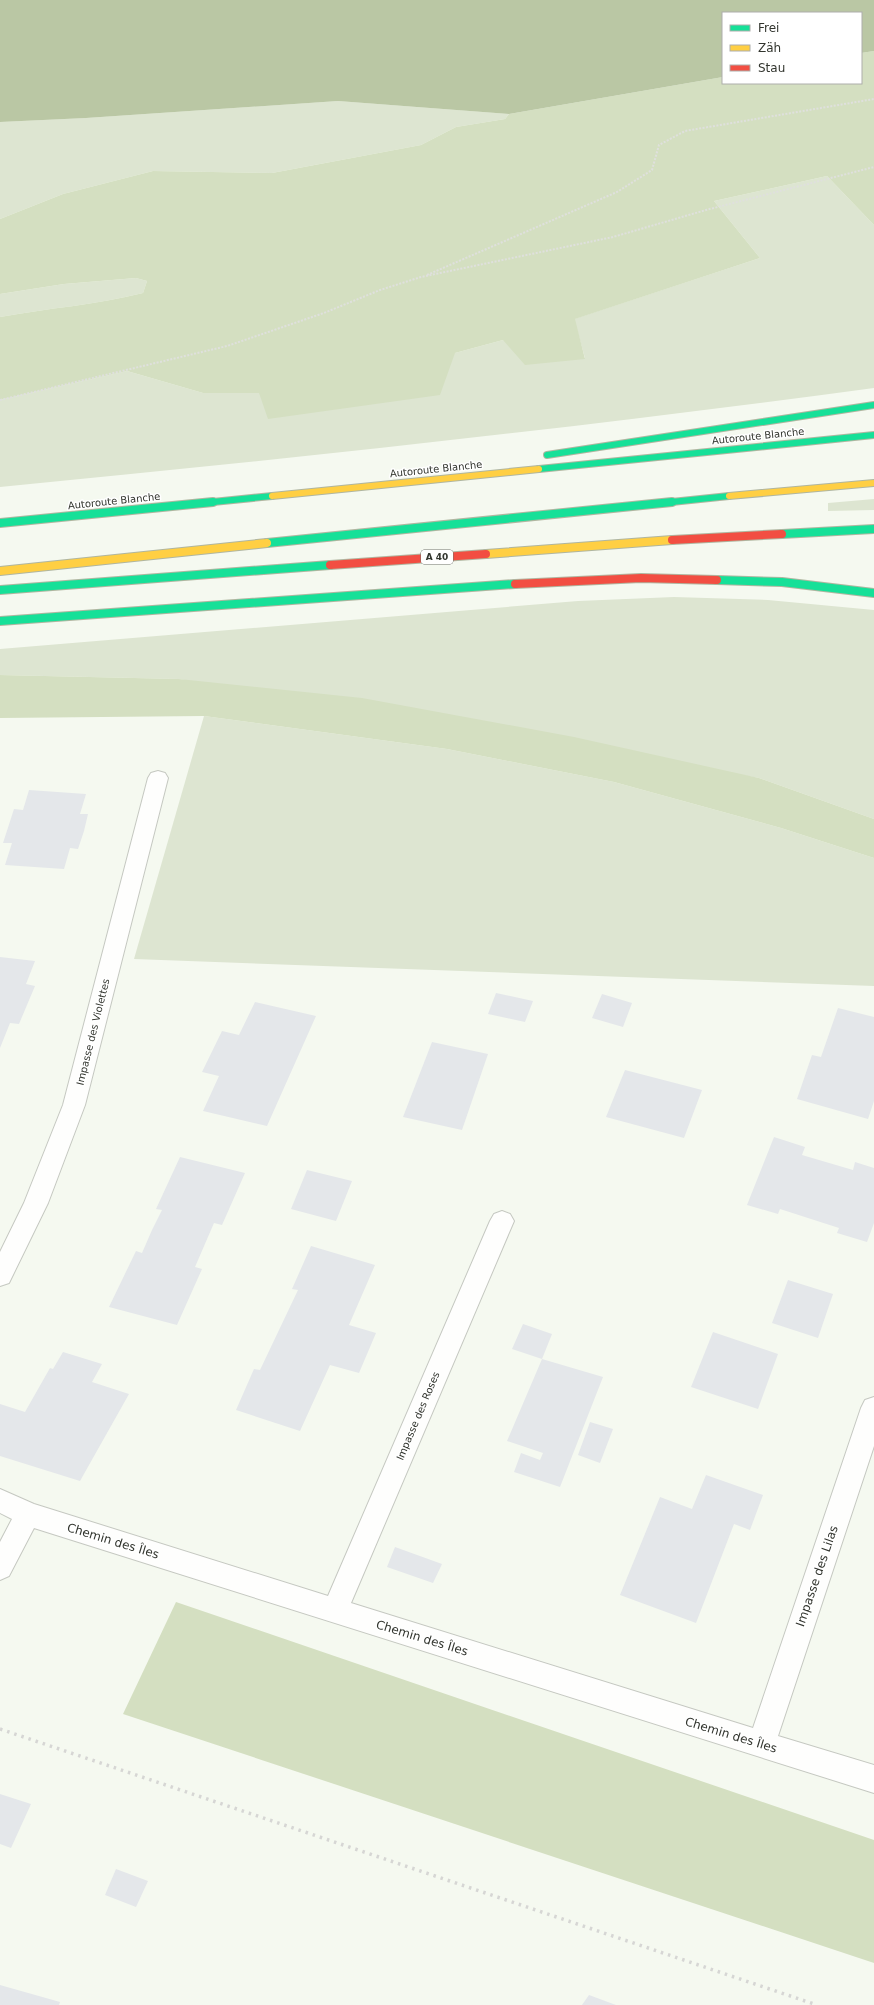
<svg xmlns="http://www.w3.org/2000/svg" width="874" height="2005" viewBox="0 0 874 2005" font-family="'DejaVu Sans',sans-serif">
<style>
.green{fill:#dde5d1}
.forest{fill:#d4dfc1}
.water{fill:#bac7a4}
.building{fill:#e4e7ea}
.lines{fill:none;stroke-linecap:round;stroke-linejoin:round}
.street-casing{stroke:#c5c8c1;stroke-width:2}
.fast-far1-casing{stroke:#b0b6a0;stroke-width:8}
.fast-casing{stroke:#b0b6a0;stroke-width:10}
.slow-far1-casing{stroke:#b0b6a0;stroke-width:8}
.slow-casing{stroke:#b0b6a0;stroke-width:10}
.jam-casing{stroke:#b0b6a0;stroke-width:10}
.path{stroke:#dfe0dd;stroke-width:2;stroke-dasharray:2 1.5;stroke-linecap:butt}
.street{fill:#fefefd;fill-rule:evenodd}
.fast-far1{stroke:#16e098;stroke-width:6}
.fast{stroke:#16e098;stroke-width:8}
.slow-far1{stroke:#ffcf43;stroke-width:6}
.slow{stroke:#ffcf43;stroke-width:8}
.jam{stroke:#f24e42;stroke-width:8}
.rail{stroke:#d6d6d4;stroke-width:3.5;stroke-dasharray:2.5 5;stroke-linecap:butt}
.labels{text-anchor:middle;dominant-baseline:central;stroke-width:3;stroke-linejoin:round;paint-order:stroke}
.shield{fill:#fff;stroke:#70726d;stroke-width:1}
.shield-label{font-size:9px;font-weight:bold;fill:#32352e}
.street-label{font-size:10px;fill:#32352e;stroke:#fff}
.near-street-label{font-size:12px;fill:#32352e;stroke:#fff}
</style>
<rect width="100%" height="100%" fill="#f5f9f0"/>
<g class="green">
<polygon points="338,101 509,114 505,119 456,127 421,145 272,173 153,171 63,194 0,219 0,122 86,118"/>
<path d="M827,176L874,225V388C583,427 292,459 0,487V400L127,371L203,393H259L455,353L503,340L585,358L574,319L760,258L714,201Z"/>
<path d="M136,278L147,281L143,293C96,305 48,308 0,317V294L64,284Z"/>
<polygon points="874,499 874,510 828,511 828,503"/>
<polygon points="674,597 768,600 874,610 874,819 759,778 179,679 0,675 0,649 578,601"/>
<polygon points="204,716 447,749 614,782 781,828 874,858 874,986 134,959"/>
</g>
<g class="forest">
<path d="M874,51V225L827,176L714,201L760,258L575,319L585,359L525,365L503,340L455,353L440,395L268,419L259,393H203L127,371L0,400V317C48,308 96,305 143,293L147,281L136,278L64,284L0,294V219L63,194L153,171L272,173L421,145L456,127L505,119L509,114L723,77V83H861V53Z"/>
<polygon points="0,675 179,679 362,698 574,737 759,778 874,819 874,858 781,828 614,782 447,749 204,716 0,718"/>
<polygon points="176,1602 874,1840 874,1963 123,1714"/>
</g>
<polygon class="water" points="0,0 874,0 874,51 861,53 861,13 723,13 723,77 509,114 338,101 86,118 0,122"/>
<g class="building">
<polygon points="29,790 86,794 80,814 88,814 84,831 78,849 70,848 64,869 5,865 12,843 3,843 14,809 23,810"/>
<polygon points="0,957 35,961 26,984 35,986 19,1024 10,1023 0,1048"/>
<polygon points="496,993 533,1001 525,1022 488,1014"/>
<polygon points="602,994 632,1003 623,1027 592,1018"/>
<polygon points="255,1002 316,1016 267,1126 203,1111 219,1076 202,1072 222,1031 239,1035"/>
<polygon points="838,1008 874,1017 874,1101 868,1119 797,1099 812,1055 821,1057"/>
<polygon points="432,1042 488,1054 462,1130 403,1117"/>
<polygon points="625,1070 702,1090 684,1138 606,1117"/>
<polygon points="774,1137 805,1147 802,1155 853,1170 855,1162 874,1168 874,1223 867,1242 837,1233 839,1228 780,1209 778,1214 747,1205"/>
<polygon points="180,1157 245,1173 222,1225 214,1223 195,1267 202,1269 177,1325 109,1307 136,1251 142,1253 152,1230 162,1210 156,1209"/>
<polygon points="307,1170 352,1181 336,1221 291,1209"/>
<polygon points="311,1246 375,1265 349,1325 376,1333 359,1373 330,1365 300,1431 236,1410 254,1369 260,1370 298,1290 292,1289"/>
<polygon points="788,1280 833,1294 818,1338 772,1323"/>
<polygon points="523,1324 552,1334 542,1359 603,1377 560,1487 514,1472 521,1453 540,1460 543,1453 507,1441 542,1359 512,1349"/>
<polygon points="713,1332 778,1354 758,1409 691,1387"/>
<polygon points="63,1352 102,1364 92,1382 129,1394 80,1481 0,1456 0,1404 25,1412 50,1368 53,1369"/>
<polygon points="590,1422 613,1429 600,1463 578,1455"/>
<polygon points="706,1475 763,1495 750,1530 734,1524 696,1623 620,1595 660,1497 692,1509"/>
<polygon points="395,1547 442,1564 433,1583 387,1567"/>
<polygon points="0,1794 31,1804 11,1848 0,1844"/>
<polygon points="116,1869 148,1881 136,1907 105,1895"/>
<polygon points="0,1985 60,2002 59,2005 0,2005"/>
<polygon points="589,1995 616,2005 582,2005"/>
</g>
<g class="lines">
<g class="street-casing">
<g id="street">
<polygon points="158,771 165,773 168,778 85,1105 48,1203 9,1283 0,1286 0,1252 24,1203 63,1105 148,778 151,773"/>
<polygon points="502,1211 510,1214 514,1221 351,1603 753,1728 861,1408 865,1400 874,1397 874,1446 778,1736 874,1765 874,1793 34,1528 9,1576 0,1580 0,1542 12,1519 0,1513 0,1489 34,1504 328,1596 490,1221 494,1214"/>
</g>
</g>
<g class="fast-far1-casing">
<g id="fast-far1">
<polyline points="547,455 874,405"/>
<polyline points="539,469 874,435"/>
<polyline points="203,503 272,496"/>
<polyline points="662,503 729,496"/>
</g>
</g>
<g class="fast-casing">
<g id="fast">
<polyline points="0,523 213,502"/>
<polyline points="782,534 874,529"/>
<polyline points="267,543 672,502"/>
<polyline points="717,580 782,582 874,593"/>
<polyline points="0,590 330,565"/>
<polyline points="0,621 515,584"/>
</g>
</g>
<g class="slow-far1-casing">
<g id="slow-far1">
<polyline points="272,496 539,469"/>
<polyline points="729,496 874,483"/>
</g>
</g>
<g class="slow-casing">
<g id="slow">
<polyline points="486,554 672,540"/>
<polyline points="0,571 267,543"/>
</g>
</g>
<g class="jam-casing">
<g id="jam">
<polyline points="672,540 782,534"/>
<polyline points="330,565 486,554"/>
<polyline points="515,584 641,578 717,580"/>
</g>
</g>
<g class="path">
<polyline points="427,275 617,192 652,170 659,145 685,131 874,99"/>
<polyline points="0,400 227,346 324,313 380,290 421,277 613,237 706,210 874,167"/>
</g>
<use href="#street" class="street"/>
<use href="#fast-far1" class="fast-far1"/>
<use href="#fast" class="fast"/>
<use href="#slow-far1" class="slow-far1"/>
<use href="#slow" class="slow"/>
<use href="#jam" class="jam"/>
<polyline class="rail" points="0,1729 817,2005"/>
</g>
<g class="labels">
<rect class="shield" x="421" y="550" width="32" height="14" rx="3"/>
<g class="shield-label">
<text x="437" y="557">A 40</text>
</g>
<g class="street-label">
<text transform="translate(758 436) rotate(-6)">Autoroute Blanche</text>
<text transform="translate(436 469) rotate(-6)">Autoroute Blanche</text>
<text transform="translate(114 501) rotate(-6)">Autoroute Blanche</text>
<text transform="translate(93 1032) rotate(-76)">Impasse des Violettes</text>
<text transform="translate(418 1416) rotate(-67)">Impasse des Roses</text>
</g>
<g class="near-street-label">
<text transform="translate(113 1541) rotate(17)">Chemin des Îles</text>
<text transform="translate(817 1576) rotate(-71)">Impasse des Lilas</text>
<text transform="translate(422 1638) rotate(17)">Chemin des Îles</text>
<text transform="translate(731 1735) rotate(17)">Chemin des Îles</text>
</g>
</g>
<rect x="722" y="12" width="140" height="72" fill="#ffffff" stroke="#adaeab"/>
<rect x="730" y="25" width="20" height="6" fill="#16e098" stroke="#adaeab"/>
<text x="758" y="32" font-size="12" fill="#32352e">Frei</text>
<rect x="730" y="45" width="20" height="6" fill="#ffcf43" stroke="#adaeab"/>
<text x="758" y="52" font-size="12" fill="#32352e">Zäh</text>
<rect x="730" y="65" width="20" height="6" fill="#f24e42" stroke="#adaeab"/>
<text x="758" y="72" font-size="12" fill="#32352e">Stau</text>
</svg>
